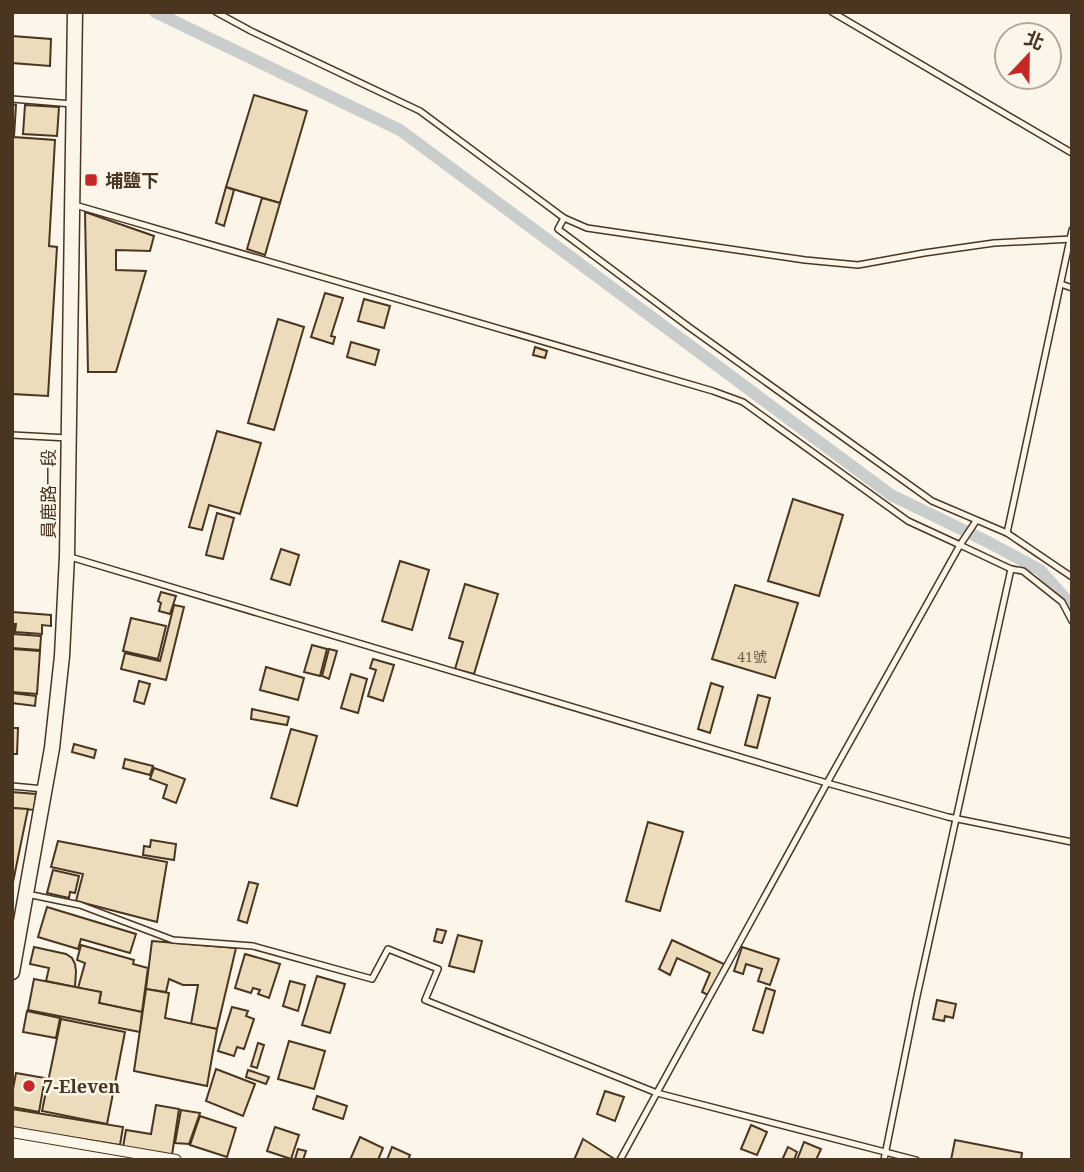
<svg xmlns="http://www.w3.org/2000/svg" width="1084" height="1172" viewBox="0 0 1084 1172" font-family="'Noto Serif','Noto Sans TC',serif">
<style>
.lines{fill:none;stroke-linecap:round;stroke-linejoin:round}
.canal{stroke:#c9cecd;stroke-width:12}
.building{fill:#ecdcbc;stroke:#4a3520;stroke-width:2}
.lane-casing{stroke:#4a3520;stroke-width:8}
.street-casing{stroke:#4a3520;stroke-width:12}
.secondary-casing{stroke:#4a3520;stroke-width:17}
.lane{stroke:#fbf6e9;stroke-width:5}
.street{stroke:#fbf6e9;stroke-width:10}
.secondary{stroke:#fbf6e9;stroke-width:14}
.poi-dot{fill:#c62828;stroke:#fbf6e9;stroke-width:2.5}
.labels{text-anchor:middle;dominant-baseline:central;stroke-width:5;stroke-linejoin:round;paint-order:stroke}
.number-label{font-size:14px;fill:#725f47}
.poi-label{font-size:18px;font-weight:bold;fill:#4a3520;stroke:#fbf6e9;text-anchor:start}
.street-label{font-size:18px;fill:#4a3520;stroke:#fbf6e9}
</style>
<rect width="100%" height="100%" fill="#fbf6e9"/>
<g class="lines">
<polyline class="canal" points="155,12 400,130 891,495 988,542 1040,570 1072,606"/>
</g>
<g class="building">
<polygon points="12,36 51,39 50,66 12,63"/>
<polygon points="254,95 307,111 280,203 226,187"/>
<polygon points="12,104 16,105 14,137 55,140 49,246 57,247 48,396 12,394"/>
<polygon points="25,105 59,107 57,136 23,134"/>
<polygon points="226,187 234,190 224,226 216,223"/>
<polygon points="262,198 280,203 265,255 247,249"/>
<polygon points="85,212 154,236 150,251 116,250 116,270 146,271 116,372 88,372"/>
<polygon points="325,293 343,298 331,336 335,337 333,344 311,337"/>
<polygon points="364,299 390,306 384,328 358,321"/>
<polygon points="278,319 304,327 274,430 248,423"/>
<polygon points="351,342 379,350 375,365 347,357"/>
<polygon points="535,347 547,351 545,358 533,355"/>
<polygon points="217,431 261,443 240,514 209,505 202,530 189,527"/>
<polygon points="793,499 843,515 819,596 768,581"/>
<polygon points="217,513 234,518 223,559 206,555"/>
<polygon points="281,549 299,555 290,585 271,579"/>
<polygon points="400,561 429,570 412,630 382,621"/>
<polygon points="465,584 498,594 474,674 455,669 463,642 449,638"/>
<polygon points="735,585 798,603 775,678 712,659"/>
<polygon points="161,592 176,596 170,614 159,611 161,603 158,601"/>
<polygon points="174,605 184,607 166,680 121,669 125,653 160,661"/>
<polygon points="12,612 51,615 51,626 42,625 42,634 15,632 16,624 12,624"/>
<polygon points="131,618 166,626 158,659 123,651"/>
<polygon points="12,624 15,624 14,634 41,636 40,650 12,648"/>
<polygon points="312,645 327,649 320,676 304,672"/>
<polygon points="12,649 40,651 37,694 12,692"/>
<polygon points="329,649 337,651 329,679 322,676"/>
<polygon points="373,659 394,665 383,701 368,696 376,670 370,668"/>
<polygon points="266,667 304,678 298,700 260,690"/>
<polygon points="351,674 367,679 358,713 341,708"/>
<polygon points="139,681 150,684 144,704 134,701"/>
<polygon points="711,683 723,687 710,733 698,729"/>
<polygon points="12,693 36,696 35,706 12,703"/>
<polygon points="758,695 770,698 757,748 745,745"/>
<polygon points="252,709 289,717 287,725 251,719"/>
<polygon points="12,728 18,728 17,754 12,754"/>
<polygon points="291,729 317,736 297,806 271,798"/>
<polygon points="74,744 96,750 94,758 72,752"/>
<polygon points="125,759 153,766 150,775 123,768"/>
<polygon points="154,768 185,779 176,803 163,798 167,785 150,779"/>
<polygon points="12,792 36,794 34,810 12,808"/>
<polygon points="12,808 28,809 12,887"/>
<polygon points="648,822 683,832 660,911 626,901"/>
<polygon points="151,840 176,844 174,860 143,855 144,846 150,847"/>
<polygon points="58,841 167,862 157,922 76,901 83,874 51,867"/>
<polygon points="53,870 79,876 75,893 70,892 69,898 47,893"/>
<polygon points="249,882 258,884 247,923 238,920"/>
<polygon points="47,907 136,934 130,953 81,939 78,949 38,937"/>
<polygon points="437,929 446,931 442,943 434,941"/>
<polygon points="458,935 482,941 474,972 449,966"/>
<polygon points="672,940 726,965 712,997 702,992 710,973 677,958 670,975 659,969"/>
<polygon points="152,941 236,948 217,1029 191,1024 198,985 183,985 169,979 166,992 146,989"/>
<polygon points="81,945 134,960 133,964 148,968 142,1012 99,1003 101,992 78,988 85,963 77,960"/>
<polygon points="34,947 66,954 72,958 75,964 76,971 75,987 46,981 49,968 30,964"/>
<polygon points="742,947 779,959 770,985 758,981 762,969 746,964 743,974 734,971"/>
<polygon points="245,954 280,964 269,998 258,994 260,990 253,988 251,993 235,988"/>
<polygon points="317,976 345,984 330,1033 302,1025"/>
<polygon points="34,979 101,992 99,1003 142,1012 140,1032 28,1010"/>
<polygon points="290,981 305,985 298,1011 283,1006"/>
<polygon points="766,988 775,991 763,1033 753,1030"/>
<polygon points="146,989 169,993 165,1018 217,1029 207,1086 134,1071"/>
<polygon points="937,1000 956,1004 953,1018 945,1016 944,1021 933,1019"/>
<polygon points="232,1007 248,1011 246,1016 254,1019 244,1049 237,1047 234,1056 218,1051"/>
<polygon points="27,1011 60,1018 56,1038 23,1032"/>
<polygon points="61,1019 125,1032 107,1124 42,1111"/>
<polygon points="289,1041 325,1051 314,1089 278,1079"/>
<polygon points="258,1043 264,1045 257,1068 251,1066"/>
<polygon points="216,1069 255,1084 243,1116 206,1101"/>
<polygon points="248,1070 269,1077 266,1084 246,1077"/>
<polygon points="16,1073 45,1078 39,1112 12,1107 12,1094"/>
<polygon points="605,1091 624,1097 615,1121 597,1114"/>
<polygon points="317,1096 347,1106 343,1119 313,1109"/>
<polygon points="156,1105 179,1109 172,1155 123,1147 126,1130 151,1134"/>
<polygon points="12,1109 123,1127 120,1145 12,1128"/>
<polygon points="181,1110 200,1113 189,1144 175,1143"/>
<polygon points="200,1116 236,1128 227,1157 190,1145"/>
<polygon points="751,1125 767,1132 757,1155 741,1149"/>
<polygon points="275,1127 299,1135 291,1159 267,1151"/>
<polygon points="360,1137 383,1148 378,1160 350,1160"/>
<polygon points="583,1139 616,1160 574,1160"/>
<polygon points="955,1140 1022,1153 1021,1160 951,1160"/>
<polygon points="804,1142 821,1149 816,1160 797,1160"/>
<polygon points="392,1147 410,1155 408,1160 387,1160"/>
<polygon points="788,1147 797,1152 794,1160 782,1160"/>
<polygon points="298,1149 306,1151 303,1160 295,1159"/>
</g>
<g class="lines">
<g class="lane-casing">
<g id="lane">
<polyline points="216,12 251,31 420,111 564,218 558,229 689,327 932,501 1007,533 1072,577"/>
<polyline points="832,12 1072,153"/>
<polyline points="12,99 72,104"/>
<polyline points="75,205 713,391 743,402 908,521 960,545 976,521"/>
<polyline points="564,218 587,228 805,260 858,265 924,253 994,243 1072,239"/>
<polyline points="1061,284 1072,288"/>
<polyline points="12,435 68,438"/>
<polyline points="1007,533 1072,230"/>
<polyline points="67,556 827,783 948,817 1072,842"/>
<polyline points="12,786 44,789"/>
<polyline points="27,894 80,905 173,940 253,946 372,979 388,949 438,969 425,1000 657,1093 916,1160"/>
<polyline points="620,1160 827,783 960,545 1011,569 1023,571 1062,602 1072,621"/>
<polyline points="884,1160 917,996 1011,569"/>
</g>
</g>
<g class="street-casing">
<polyline id="street" points="12,1132 176,1160"/>
</g>
<g class="secondary-casing">
<polyline id="secondary" points="12,972 52,748 62,656 67,556 75,12"/>
</g>
<use href="#lane" class="lane"/>
<use href="#street" class="street"/>
<use href="#secondary" class="secondary"/>
</g>
<g class="poi-dot">
<rect x="84" y="173" width="14" height="14" rx="3.5"/>
<circle cx="29" cy="1086" r="7"/>
</g>
<g class="labels">
<g class="number-label">
<text x="752" y="656">41號</text>
</g>
<g class="poi-label">
<text x="105" y="180">埔鹽下</text>
<text x="43" y="1086">7-Eleven</text>
</g>
<g class="street-label">
<text transform="translate(48 494) rotate(-90)">員鹿路一段</text>
</g>
</g>
<rect width="1084" height="1172" fill="none" stroke="#4a3520" stroke-width="28"/>
<g transform="translate(1028 56) rotate(22)"><circle r="33" fill="#fbf6e9" stroke="#b4a999" stroke-width="2"/>
<path d="M0-5L12 26L0 18L-12 26Z" fill="#c62828"/>
<text y="-10" font-size="19" font-weight="bold" text-anchor="middle" fill="#4a3520">北</text>
</g>
</svg>
